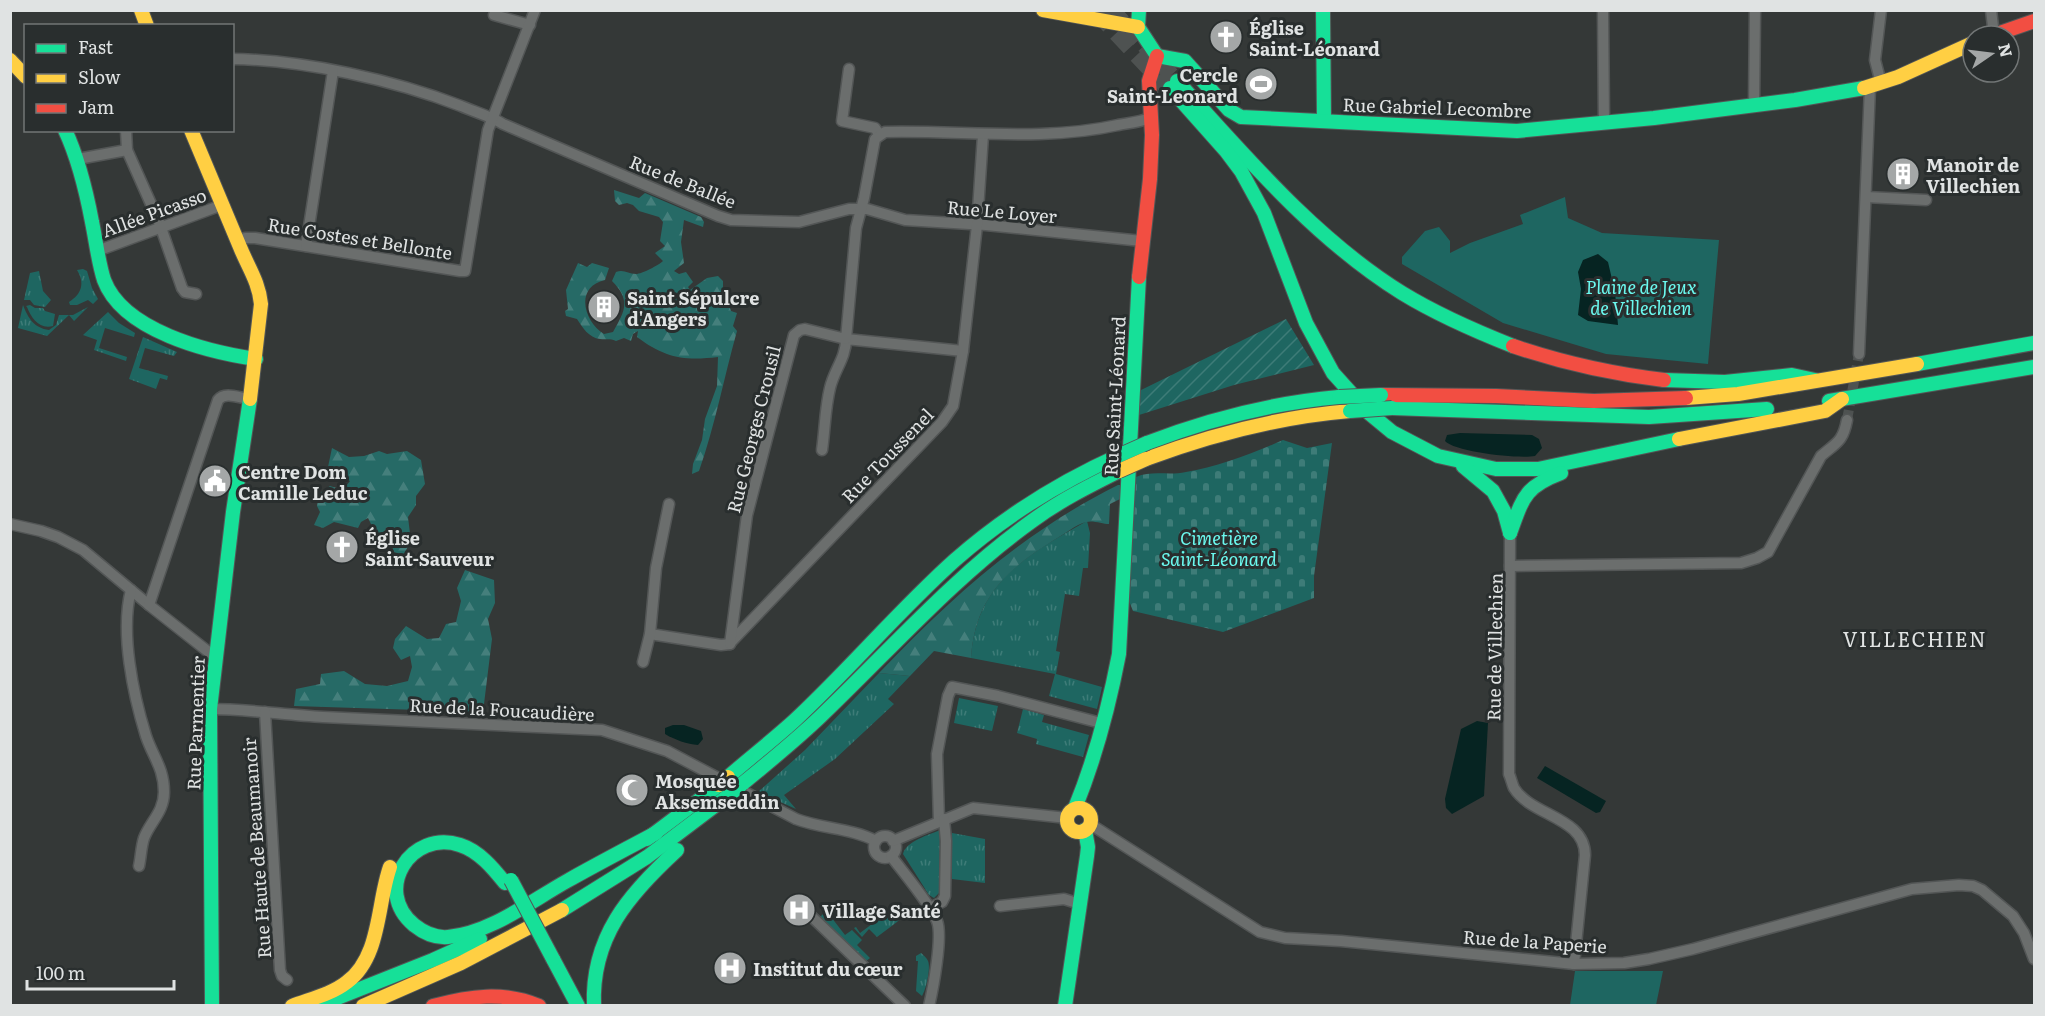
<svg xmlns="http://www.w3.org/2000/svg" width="2045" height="1016" viewBox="0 0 2045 1016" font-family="Literata,serif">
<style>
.grass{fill:url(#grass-tufts)}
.forest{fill:url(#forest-firs)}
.cemetery{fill:url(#cemetery-stones)}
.park{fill:#1e6661}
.garden{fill:url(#garden-furrows)}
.water{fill:#062422}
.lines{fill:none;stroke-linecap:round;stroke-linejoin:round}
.street-tunnel{stroke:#4e5251;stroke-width:10;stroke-dasharray:10 5;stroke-linecap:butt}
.primary-tunnel{stroke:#4e5251;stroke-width:16;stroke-dasharray:16 8;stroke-linecap:butt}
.highway-tunnel{stroke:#4e5251;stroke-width:20;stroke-dasharray:20 10;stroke-linecap:butt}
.street-casing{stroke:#535656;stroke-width:13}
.fast-casing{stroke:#535656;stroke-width:16}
.slow-casing{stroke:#535656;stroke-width:16}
.jam-casing{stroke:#535656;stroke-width:16}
.street{stroke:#6b6e6d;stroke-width:10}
.fast{stroke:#16e098;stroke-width:14}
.slow{stroke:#ffcf43;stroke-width:14}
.jam{stroke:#f24e42;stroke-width:14}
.fast-bridge-casing{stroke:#535656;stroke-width:16;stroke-linecap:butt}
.slow-bridge-casing{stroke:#535656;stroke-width:16;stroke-linecap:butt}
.fast-bridge{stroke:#16e098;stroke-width:14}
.slow-bridge{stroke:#ffcf43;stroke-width:14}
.labels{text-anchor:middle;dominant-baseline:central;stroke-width:6;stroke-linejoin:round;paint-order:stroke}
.poi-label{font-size:18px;font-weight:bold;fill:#e0e3e3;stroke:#292e2e;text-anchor:start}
.street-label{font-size:18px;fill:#e0e3e3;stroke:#292e2e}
.park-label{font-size:18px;font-style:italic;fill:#6bf9ef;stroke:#292e2e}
.neighbourhood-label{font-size:20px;letter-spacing:1.5px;fill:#e0e3e3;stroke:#292e2e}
</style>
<defs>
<pattern id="grass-tufts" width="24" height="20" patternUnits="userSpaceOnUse" patternTransform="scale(1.5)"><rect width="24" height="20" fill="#1e6661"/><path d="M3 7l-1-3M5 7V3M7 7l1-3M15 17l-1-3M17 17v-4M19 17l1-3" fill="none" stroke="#3e7c78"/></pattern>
<pattern id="forest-firs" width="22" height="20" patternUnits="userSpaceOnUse" patternTransform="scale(1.5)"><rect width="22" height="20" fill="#266a66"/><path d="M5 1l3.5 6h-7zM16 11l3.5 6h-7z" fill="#457f7c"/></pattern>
<pattern id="cemetery-stones" width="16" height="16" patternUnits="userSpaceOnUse" patternTransform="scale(1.5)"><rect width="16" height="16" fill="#1e6661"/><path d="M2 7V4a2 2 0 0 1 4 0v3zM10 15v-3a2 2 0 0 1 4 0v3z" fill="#3e7c78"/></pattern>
<pattern id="garden-furrows" width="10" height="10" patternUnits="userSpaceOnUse" patternTransform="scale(1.5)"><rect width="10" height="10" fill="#1e6661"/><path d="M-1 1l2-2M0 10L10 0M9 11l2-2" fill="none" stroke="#3e7c78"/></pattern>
</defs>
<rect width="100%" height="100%" fill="#343837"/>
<g class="grass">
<path d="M83,269L87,271L92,288L98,299L93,304L88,300L77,305H70L69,302C82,294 85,283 77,270Z"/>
<polygon points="39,271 43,291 51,300 45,307 34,305 30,300 24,300 30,273"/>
<path d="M23,305C28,318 34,328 49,330L56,325L59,315H73L88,307L74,321L69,315L47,336L18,328Z"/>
<path d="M30,305L35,308H43L45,311L55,314L53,326C40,330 31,318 27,307L26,306Z"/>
<polygon points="108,312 119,323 135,333 134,337 105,328 99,348 127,357 126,361 94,350 97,340 83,335"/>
<polygon points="143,337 177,352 174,356 145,348 139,368 168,376 167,380 160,378 156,389 129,379"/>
<path d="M1087,521L1090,533L1088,568H1083L1079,596L1065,594L1056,651L1060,652L1056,674L1102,687L1097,709L1049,696L1055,674L971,658C976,582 1027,555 1087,521Z"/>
<polygon points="879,673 910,676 888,699 894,704 835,759 784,795 796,809 758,792 805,750"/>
<polygon points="959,698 998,706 992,731 954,723"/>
<polygon points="1023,709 1044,715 1042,722 1089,735 1083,757 1036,744 1037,739 1017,733"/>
<path d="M940,830L939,893L934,898L929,895L903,854C906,841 929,835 940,830Z"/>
<polygon points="952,833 985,839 985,883 952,879"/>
<polygon points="832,905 834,908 828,913 845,935 852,930 862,940 857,945 870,958 865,962 819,918"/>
<polygon points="882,908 886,914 891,910 899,920 897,922 877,937 869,929 862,937 854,928 856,927 860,933 884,915 880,909"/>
<path d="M921,953C924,956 927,958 928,961C931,968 926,990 922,996L916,991L918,961H916V956Z"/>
</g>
<g class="forest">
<path d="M614,190L639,198L645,193L701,217L704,222L703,227L684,220L681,242L684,263L674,271L679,274L686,272L693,282L688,287L690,290L707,278L718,276L723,281V287L731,311L737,313L733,326L737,331C724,377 715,426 699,471L692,474L693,464L702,440L705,419L717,386L718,357C684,361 665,358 637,337L638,331L633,334L631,341L624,338L616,341C609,338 607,340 600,339C589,338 582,327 577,319L566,316L565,311L568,309L566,290L578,263L587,267L592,263L609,268L605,280C574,287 584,322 604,334L613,332C624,312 632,301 612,281L616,272C624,269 628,274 636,274C642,274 659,265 663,261L655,253L665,246L660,241L663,222L659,217L639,211L633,205L627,203L619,205L615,201Z"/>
<polygon points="332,448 349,457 364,456 379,451 387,454 407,451 421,460 425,484 416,496 416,505 408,517 411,542 403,555 394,552 390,540 385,535 377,536 368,518 361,522 358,528 334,522 323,528 314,525 320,512 317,506 319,494 330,486 343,490 350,481 336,475 328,467"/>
<path d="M1118,485H1121L1120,499L1110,504L1109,524C1103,524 1093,520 1086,522C1076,524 1064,535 1054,540C1006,570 975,598 971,658L934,651L910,676L879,673C953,596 1022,533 1118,485Z"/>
<polygon points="465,570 494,580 495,603 488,619 492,639 483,712 294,706 296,689 320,684 321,674 344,671 365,684 387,686 408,681 412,667 410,656 401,660 393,648 395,639 406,626 427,639 439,638 446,624 456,622 461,601 457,588"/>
</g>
<path class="cemetery" d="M1283,440L1307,448L1332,443L1314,576V598L1223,632L1133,611L1129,601L1136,477C1152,470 1169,476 1186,472C1217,467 1254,453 1283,440Z"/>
<g class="park">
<polygon points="1565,197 1568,218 1602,233 1719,240 1708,364 1606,354 1503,323 1402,264 1402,257 1425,231 1439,227 1450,241 1450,253 1470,243 1523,224 1520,215"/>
<polygon points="1575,971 1663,971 1656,1005 1570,1005"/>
</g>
<polygon class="garden" points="1286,319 1314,365 1234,385 1139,415 1139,391"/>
<g class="water">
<polygon points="1598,254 1608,262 1615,292 1618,325 1588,321 1578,315 1581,289 1578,272 1583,260"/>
<path d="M1460,433L1532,435L1539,439L1542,448L1535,456C1518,459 1455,452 1445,441L1447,435Z"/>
<polygon points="1477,721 1488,723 1484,796 1452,814 1446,808 1445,799 1461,729"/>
<path d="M673,725H684L701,731L703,739L698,745C687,744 675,740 665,734V728Z"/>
<polygon points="1545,766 1606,801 1600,812 1596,813 1537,778"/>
</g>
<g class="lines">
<polyline class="street-tunnel" points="1847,420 1859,354"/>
<polyline class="primary-tunnel" points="1112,10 1177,81"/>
<polyline class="highway-tunnel" points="1097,10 1170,88"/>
<g class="street-casing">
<g id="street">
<polyline points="1603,10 1604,122"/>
<polyline points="1881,10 1875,60 1881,83"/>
<polyline points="1991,10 1994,35"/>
<polyline points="494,15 530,25"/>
<path d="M232,59C304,60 394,80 461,106C475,112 490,116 503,124L718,216L731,220L799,222L849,209H867L905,220L986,225L1142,241"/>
<polyline points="849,69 842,121 875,128 879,134"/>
<polyline points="1754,106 1755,10"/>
<polyline points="126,130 127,150 159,222 182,288 185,292 196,294"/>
<polyline points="78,159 127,150"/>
<polyline points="1866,197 1926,200"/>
<polyline points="237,240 245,238 255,238 460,271 465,271 488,130 535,10"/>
<polyline points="306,246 333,71"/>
<polyline points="97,251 222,205"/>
<polyline points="1859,354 1870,87"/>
<path d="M822,450C825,429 825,408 830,388C834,370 846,358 846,339L963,351"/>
<polyline points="10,524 41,531 58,537 83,550 149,605 215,657"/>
<path d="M1510,533L1509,774C1511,778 1512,784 1514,788C1531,816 1585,817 1585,855L1574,964"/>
<path d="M1510,566L1741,563L1757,558L1768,552L1821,456C1836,443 1843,442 1847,420"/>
<path d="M131,590C120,632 133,694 146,736C153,757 164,768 164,792C164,812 150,822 144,838C141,847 141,857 139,866"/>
<path d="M149,605L218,400C225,391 239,398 250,399"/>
<polyline points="650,634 721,645 730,644"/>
<polyline points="730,643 942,422 953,406 963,351 977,225 983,135"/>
<path d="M730,644L747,515L794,335L800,330L805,329L846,339L856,228L864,198L875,139L885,132C963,130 1041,142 1118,125C1129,123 1140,122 1150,118"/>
<polyline points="643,662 650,634 656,568 669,504"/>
<path d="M210,709C248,709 285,715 323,717L602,730L667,751L796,819C822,829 851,828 876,841"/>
<polyline points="265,712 280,970 282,976 287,980"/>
<polyline points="939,821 937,754 948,696 952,687 998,696 1101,723"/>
<polyline points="1090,824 1260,932 1285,938 1341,941 1574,964 1624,963 1649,959 1693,949 1912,889 1959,885 1973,886 1982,890 2013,916 2024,933 2034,959"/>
<circle cx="885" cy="847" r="11"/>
<polyline points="893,841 973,808 1067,818"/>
<path d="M891,856C903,872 931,905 937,921C943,936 933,989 929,1006"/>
<polyline points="1000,906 1064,899 1080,904"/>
<polyline points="930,908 942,902 945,896 946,841 944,819"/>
<polyline points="810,915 905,1006"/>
</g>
</g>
<g class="fast-casing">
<g id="fast">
<polyline points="1139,10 1138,27 1157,56"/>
<polyline points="1323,10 1324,121"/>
<polyline points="1157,56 1185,61 1229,110 1241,117 1517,131 1654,118 1795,100 1864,88"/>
<path d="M1177,81C1246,157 1315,239 1402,293C1438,315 1475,331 1513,346"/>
<polyline points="1170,88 1226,151 1241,171 1264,213 1306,323 1333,373 1369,413 1392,432 1438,456 1496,469 1538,469 1679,439"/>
<path d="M65,130C79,160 86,190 92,222C96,241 98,261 104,280C123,331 208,352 256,359"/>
<polyline points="1917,364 2034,343"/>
<polyline points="1664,380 1725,382 1792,375 1815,380"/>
<polyline points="1829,401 2034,367"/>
<polyline points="1392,408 1649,417 1767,409"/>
<path d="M1147,443C1209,419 1272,403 1339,397"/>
<polyline points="1463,466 1493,491 1504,511 1510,533"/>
<path d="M1510,533C1523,498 1524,487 1561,473"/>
<path d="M728,777C750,758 773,740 794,721C850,669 899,610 955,560C1005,516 1060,482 1120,455"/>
<path d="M742,784C769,762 796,740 821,716C891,649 954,577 1032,521C1059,501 1089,486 1119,471"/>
<path d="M1075,808C1095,759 1109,706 1119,654L1139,277"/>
<polyline points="647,839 719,785"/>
<path d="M505,883C493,868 479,851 460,845C411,829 372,890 414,925C424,933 436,938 448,937C491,933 531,901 567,881C597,864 626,849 656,833"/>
<polyline points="562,910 647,857 733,792"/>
<polyline points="553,959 578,1006"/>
<polyline points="212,1006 210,709 233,512 250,399"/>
<polyline points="317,1006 433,960 480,939"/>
<path d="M594,1006C591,937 629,894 677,850"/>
<polyline points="1065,1006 1087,856 1088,847 1085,830"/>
</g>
</g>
<g class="slow-casing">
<g id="slow">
<polyline points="141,10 147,26"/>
<polyline points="1043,10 1138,27"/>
<polyline points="10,60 26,77"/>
<polyline points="1864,88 1898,77 1973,43"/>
<path d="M191,130C207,169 224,208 240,247C248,267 259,282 261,304L250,399"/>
<polyline points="1686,398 1738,394 1917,364"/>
<polyline points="1679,439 1825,411 1842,399"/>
<path d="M1146,459C1213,434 1279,417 1350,411"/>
<circle cx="1079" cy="820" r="12"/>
<path d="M292,1006C310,999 332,994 347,982C381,957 377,903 390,867"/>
<polyline points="363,1006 461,963 562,910"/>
</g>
</g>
<g class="jam-casing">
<g id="jam">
<polyline points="1991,36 2034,21"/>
<polyline points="1139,277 1150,179 1152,135 1149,81 1157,56"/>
<path d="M1513,346C1563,363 1613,374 1664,380"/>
<polyline points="1381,395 1496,396 1594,401 1686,398"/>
<path d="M433,1006C470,996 503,991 539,1006"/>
</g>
</g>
<use href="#street" class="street"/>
<use href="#fast" class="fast"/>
<use href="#slow" class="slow"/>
<use href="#jam" class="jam"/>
<g class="fast-bridge-casing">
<g id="fast-bridge">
<polyline points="1339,397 1381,395"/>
<polyline points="1350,411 1392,408"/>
<polyline points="1120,455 1147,443"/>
<polyline points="733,792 742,784"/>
<polyline points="511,880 553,959"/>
</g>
</g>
<g class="slow-bridge-casing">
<g id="slow-bridge">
<polyline points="1119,471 1146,459"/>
<polyline points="719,785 728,777"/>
</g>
</g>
<use href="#fast-bridge" class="fast-bridge"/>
<use href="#slow-bridge" class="slow-bridge"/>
</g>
<defs>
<g id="church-disc" transform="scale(1.725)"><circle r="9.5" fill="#a4a7a7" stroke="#292e2e"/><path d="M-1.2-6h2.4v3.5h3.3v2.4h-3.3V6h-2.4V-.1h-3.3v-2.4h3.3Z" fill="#fff"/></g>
<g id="stadium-disc" transform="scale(1.725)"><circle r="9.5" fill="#a4a7a7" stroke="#292e2e"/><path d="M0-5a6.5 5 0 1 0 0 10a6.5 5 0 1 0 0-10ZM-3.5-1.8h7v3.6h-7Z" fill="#fff"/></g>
<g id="building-disc" transform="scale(1.725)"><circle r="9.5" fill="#a4a7a7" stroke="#292e2e"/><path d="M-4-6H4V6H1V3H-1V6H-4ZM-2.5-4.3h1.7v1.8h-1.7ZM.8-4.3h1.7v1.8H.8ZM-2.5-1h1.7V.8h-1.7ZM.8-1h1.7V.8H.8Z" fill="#fff"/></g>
<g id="civic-disc" transform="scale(1.725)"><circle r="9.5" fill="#a4a7a7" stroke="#292e2e"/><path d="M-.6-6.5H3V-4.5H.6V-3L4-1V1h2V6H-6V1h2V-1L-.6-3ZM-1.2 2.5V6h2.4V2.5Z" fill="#fff"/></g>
<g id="mosque-disc" transform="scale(1.725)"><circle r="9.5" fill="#a4a7a7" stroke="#292e2e"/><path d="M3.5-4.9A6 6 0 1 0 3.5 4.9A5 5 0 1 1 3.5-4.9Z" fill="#fff"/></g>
<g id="hospital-disc" transform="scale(1.725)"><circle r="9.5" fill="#a4a7a7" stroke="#292e2e"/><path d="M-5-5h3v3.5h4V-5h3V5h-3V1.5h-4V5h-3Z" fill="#fff"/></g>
</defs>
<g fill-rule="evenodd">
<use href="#church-disc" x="1226" y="37"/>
<use href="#stadium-disc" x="1261" y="84"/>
<use href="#building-disc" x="1903" y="174"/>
<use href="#building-disc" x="604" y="307"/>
<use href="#civic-disc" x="215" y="481"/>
<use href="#church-disc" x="342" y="547"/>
<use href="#mosque-disc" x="632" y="790"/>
<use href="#hospital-disc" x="799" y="910"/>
<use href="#hospital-disc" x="730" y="968"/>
</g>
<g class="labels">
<g class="poi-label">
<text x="1249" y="27">Église<tspan x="1249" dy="21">Saint-Léonard</tspan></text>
<text x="1238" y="74" text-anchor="end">Cercle<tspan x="1238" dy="21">Saint-Leonard</tspan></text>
<text x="1926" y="164">Manoir de<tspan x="1926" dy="21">Villechien</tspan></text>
<text x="627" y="297">Saint Sépulcre<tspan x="627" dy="21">d'Angers</tspan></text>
<text x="238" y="471">Centre Dom<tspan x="238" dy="21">Camille Leduc</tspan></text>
<text x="365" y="537">Église<tspan x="365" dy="21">Saint-Sauveur</tspan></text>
<text x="655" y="780">Mosquée<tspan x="655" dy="21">Aksemseddin</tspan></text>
<text x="822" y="910">Village Santé</text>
<text x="753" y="968">Institut du cœur</text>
</g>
<g class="street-label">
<text transform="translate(1437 107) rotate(2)">Rue Gabriel Lecombre</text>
<text transform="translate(683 181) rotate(22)">Rue de Ballée</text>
<text transform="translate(1002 211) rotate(5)">Rue Le Loyer</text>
<text transform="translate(154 212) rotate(-20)">Allée Picasso</text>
<text transform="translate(360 238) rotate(9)">Rue Costes et Bellonte</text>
<text transform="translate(1114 396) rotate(-87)">Rue Saint-Léonard</text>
<text transform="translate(753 429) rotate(-76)">Rue Georges Crousil</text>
<text transform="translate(887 455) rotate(-46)">Rue Toussenel</text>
<text transform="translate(1494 647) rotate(-89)">Rue de Villechien</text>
<text transform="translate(502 709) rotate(3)">Rue de la Foucaudière</text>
<text transform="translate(195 723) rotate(-88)">Rue Parmentier</text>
<text transform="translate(256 848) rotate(-94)">Rue Haute de Beaumanoir</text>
<text transform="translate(1535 941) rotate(4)">Rue de la Paperie</text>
</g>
<g class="park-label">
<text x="1641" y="286">Plaine de Jeux<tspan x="1641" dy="21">de Villechien</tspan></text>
<text x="1219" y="537">Cimetière<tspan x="1219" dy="21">Saint-Léonard</tspan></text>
</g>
<g class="neighbourhood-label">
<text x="1915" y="638">VILLECHIEN</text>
</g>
</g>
<rect width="2045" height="1016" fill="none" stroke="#e0e3e3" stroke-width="24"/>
<rect x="24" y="24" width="210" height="108" fill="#292e2e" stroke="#727676" stroke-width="1.5"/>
<rect x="36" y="44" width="30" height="9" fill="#16e098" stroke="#727676" stroke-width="1.5"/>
<text x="78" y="54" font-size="18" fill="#e0e3e3">Fast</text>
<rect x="36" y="74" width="30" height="9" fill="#ffcf43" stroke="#727676" stroke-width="1.5"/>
<text x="78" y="84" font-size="18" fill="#e0e3e3">Slow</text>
<rect x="36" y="104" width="30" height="9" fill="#f24e42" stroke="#727676" stroke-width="1.5"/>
<text x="78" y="114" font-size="18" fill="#e0e3e3">Jam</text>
<g transform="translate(1991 54) rotate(76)"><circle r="28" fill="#292e2e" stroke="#727676" stroke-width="1.5"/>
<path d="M0-4.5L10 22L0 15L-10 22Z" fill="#a4a7a7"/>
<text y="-9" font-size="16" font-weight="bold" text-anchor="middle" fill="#e0e3e3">N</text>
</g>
<path d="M27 980v9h147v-9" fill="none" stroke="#e0e3e3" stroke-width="3"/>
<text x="36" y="980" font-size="18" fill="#e0e3e3" stroke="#292e2e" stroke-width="4.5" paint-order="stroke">100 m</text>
</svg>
